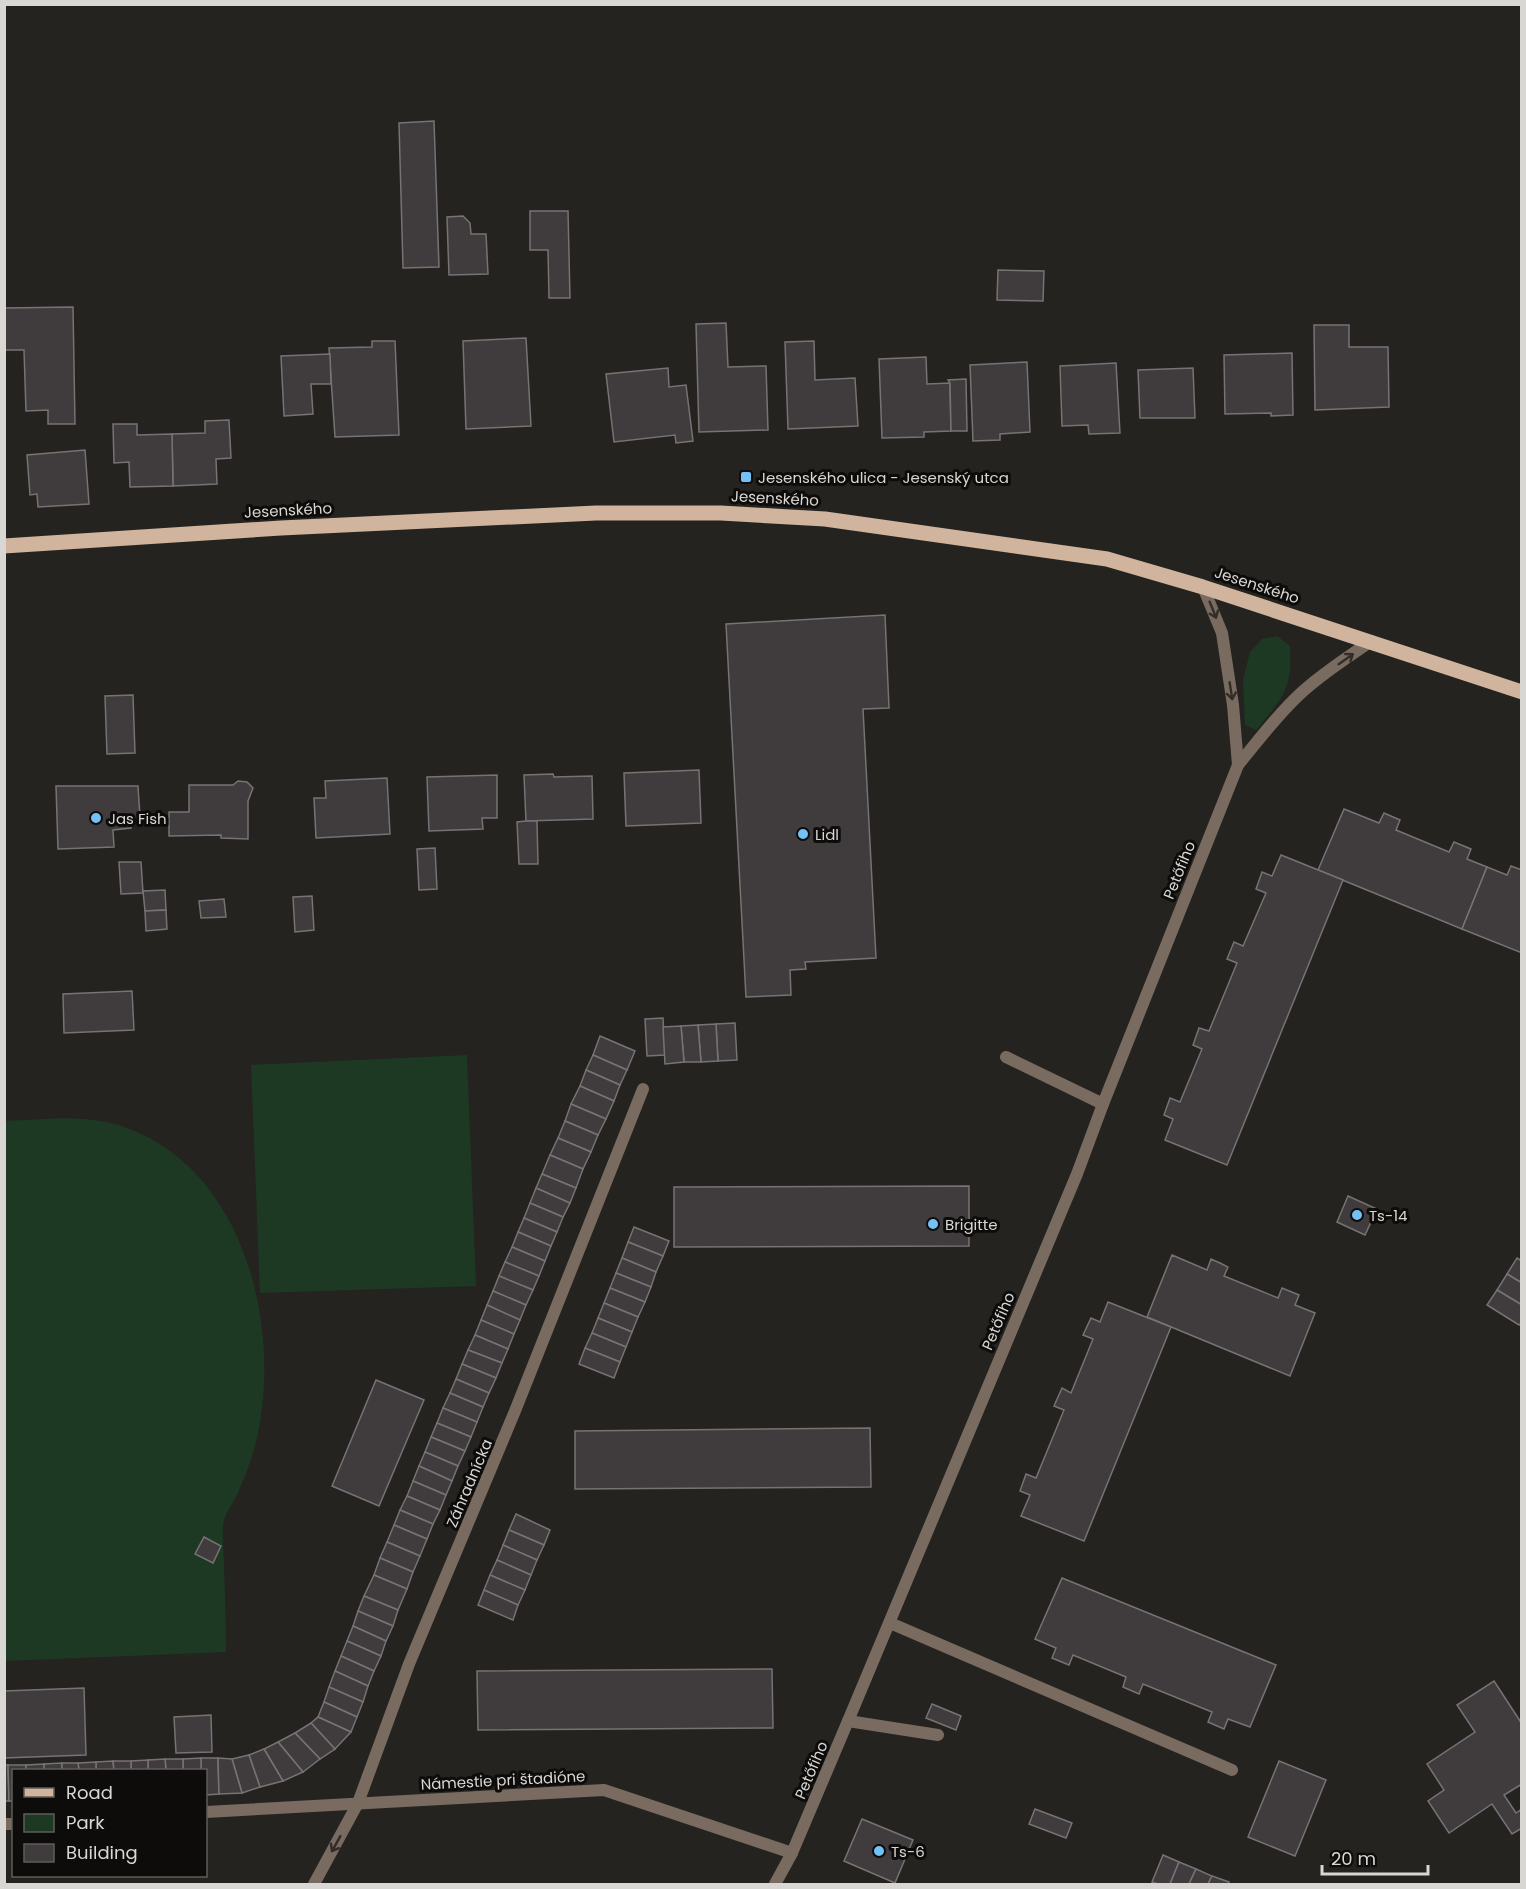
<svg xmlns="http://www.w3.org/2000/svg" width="1526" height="1889" viewBox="0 0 1526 1889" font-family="Poppins,sans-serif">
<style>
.green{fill:#1d3924}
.building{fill:#403b3d;stroke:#787275;stroke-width:1.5}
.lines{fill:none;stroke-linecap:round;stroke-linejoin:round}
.service{stroke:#796b60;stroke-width:12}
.minor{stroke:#796b60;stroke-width:12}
.tertiary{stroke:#796b60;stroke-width:12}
.primary{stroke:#d0b49d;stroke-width:15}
.oneway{stroke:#332d29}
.poi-dot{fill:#73c1f6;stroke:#0d0c0b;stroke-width:2}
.labels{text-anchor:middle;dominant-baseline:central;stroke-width:6;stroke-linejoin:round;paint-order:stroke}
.poi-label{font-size:15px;fill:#d8d7d4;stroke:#0d0c0b;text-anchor:start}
.street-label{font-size:15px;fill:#d8d7d4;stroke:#0d0c0b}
</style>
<rect width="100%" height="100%" fill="#24231f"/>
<g class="green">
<path d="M1277,636L1290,646C1293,689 1282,699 1256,730L1245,725L1243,680L1250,652L1262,639Z"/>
<polygon points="467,1055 476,1286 260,1293 251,1065"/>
<path d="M65,1118C86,1119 107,1120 127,1128C241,1170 278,1315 260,1423C256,1445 249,1468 240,1488C236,1500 224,1514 223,1525C222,1539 224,1553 224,1566C225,1595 226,1624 226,1652L5,1661L4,1121Z"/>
</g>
<g class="building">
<polygon points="434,121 439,267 403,268 399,123"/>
<polygon points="530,211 568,211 570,298 549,298 548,250 530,250"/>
<polygon points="463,216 470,223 471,234 486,234 488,274 449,275 447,217"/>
<polygon points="998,270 1044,271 1043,301 997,300"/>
<polygon points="73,307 75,424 48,424 48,410 26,411 24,350 4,350 4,308"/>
<polygon points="726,323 728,367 766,366 768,430 699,432 696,324"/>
<polygon points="1314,325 1349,325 1349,347 1388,347 1389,407 1315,410"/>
<polygon points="526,338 531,426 466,429 463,341"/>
<polygon points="372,341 395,341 399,435 335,437 329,348 372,347"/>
<polygon points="814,341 815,380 855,378 858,426 788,429 785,342"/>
<polygon points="1292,353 1293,415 1271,416 1271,413 1225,414 1224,355"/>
<polygon points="330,354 331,384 311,384 313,414 284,416 281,356"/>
<polygon points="926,357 927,384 950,383 951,431 924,432 924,437 882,438 879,359"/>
<polygon points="1027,362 1030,432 1000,434 1000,440 973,441 970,365"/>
<polygon points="1116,363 1120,433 1089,434 1088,425 1062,426 1060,366"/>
<polygon points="668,368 669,387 686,385 693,441 676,443 675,435 614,442 606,374"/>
<polygon points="1193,368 1195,418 1140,418 1138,370"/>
<polygon points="966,379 967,431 951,431 950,383 948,380"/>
<polygon points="229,420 231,458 216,459 217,484 173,486 172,434 205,433 205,421"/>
<polygon points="113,424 137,424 137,435 172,434 173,486 130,487 129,462 114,463"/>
<polygon points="85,450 89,504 38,507 37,494 30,495 27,455"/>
<polygon points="885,615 889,708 863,709 876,958 805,962 806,969 790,970 791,995 746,997 726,624"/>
<polygon points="133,695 135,753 107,754 105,696"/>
<polygon points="699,770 701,823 626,826 624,773"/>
<polygon points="553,774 554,777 592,776 593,819 526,821 524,775"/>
<polygon points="497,775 497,818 482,818 483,829 429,831 427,777"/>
<polygon points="387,778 390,834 316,838 314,798 326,798 325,781"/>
<polygon points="238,781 247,782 253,788 248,801 248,839 221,838 221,835 169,836 169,812 189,812 189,785 233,785"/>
<polygon points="56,786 138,786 140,817 130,818 131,828 113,830 114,847 58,849"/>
<polygon points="1344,809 1379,823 1384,813 1400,820 1396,830 1449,852 1454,842 1471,849 1467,859 1487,867 1462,929 1318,870"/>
<polygon points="526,821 537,821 538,864 519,864 517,822"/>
<polygon points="435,848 437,889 419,890 417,849"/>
<polygon points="1281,855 1343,880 1227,1165 1165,1140 1173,1119 1164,1115 1170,1098 1180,1102 1202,1049 1193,1045 1199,1028 1209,1031 1237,963 1227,959 1234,942 1243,946 1266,893 1256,889 1262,872 1272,876"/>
<polygon points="119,862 141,862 143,893 121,894"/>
<polygon points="1511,866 1522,870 1522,953 1462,929 1487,867 1507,875"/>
<polygon points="165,890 166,910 145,911 143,891"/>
<polygon points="312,896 314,930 295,932 293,897"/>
<polygon points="224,899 226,917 201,918 199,901"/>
<polygon points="166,910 167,929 146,931 145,911"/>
<polygon points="132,991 134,1030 64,1033 63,994"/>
<polygon points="663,1018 665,1055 647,1056 645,1019"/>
<polygon points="735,1023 737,1060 718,1061 716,1024"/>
<polygon points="716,1024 718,1061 701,1062 698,1025"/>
<polygon points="698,1025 701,1062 684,1062 681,1026"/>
<polygon points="681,1026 684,1062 665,1064 663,1027"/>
<polygon points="600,1036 635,1051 627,1070 593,1055"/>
<polygon points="593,1055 627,1070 620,1085 586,1070"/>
<polygon points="586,1070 620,1085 614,1101 580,1086"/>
<polygon points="580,1086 614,1101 606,1119 571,1104"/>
<polygon points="571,1104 606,1119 598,1135 565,1121"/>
<polygon points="565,1121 598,1135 591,1152 558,1138"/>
<polygon points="558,1138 591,1152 583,1169 550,1155"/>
<polygon points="550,1155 583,1169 576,1188 542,1174"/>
<polygon points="542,1174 576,1188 570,1203 536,1188"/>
<polygon points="969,1186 969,1246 674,1247 674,1187"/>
<polygon points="536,1188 570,1203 563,1217 530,1203"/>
<polygon points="1348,1196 1377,1209 1365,1235 1337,1222"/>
<polygon points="530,1203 563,1217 557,1232 524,1218"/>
<polygon points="524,1218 557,1232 551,1246 518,1232"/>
<polygon points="634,1227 669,1241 663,1256 628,1242"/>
<polygon points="518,1232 551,1246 545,1261 512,1247"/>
<polygon points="628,1242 663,1256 656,1272 622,1258"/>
<polygon points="512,1247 545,1261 539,1276 505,1262"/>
<polygon points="1172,1255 1207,1270 1211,1259 1220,1263 1228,1267 1224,1276 1278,1298 1282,1288 1299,1295 1295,1305 1315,1313 1290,1376 1147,1317"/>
<polygon points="622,1258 656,1272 651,1287 616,1273"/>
<polygon points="1517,1258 1522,1261 1522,1283 1507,1274"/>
<polygon points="505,1262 539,1276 533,1290 499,1276"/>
<polygon points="616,1273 651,1287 645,1302 610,1288"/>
<polygon points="1507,1274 1522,1283 1522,1305 1497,1290"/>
<polygon points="499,1276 533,1290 526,1305 493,1291"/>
<polygon points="610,1288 645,1302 638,1317 604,1303"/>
<polygon points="1497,1290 1522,1305 1522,1322 1519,1325 1487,1305"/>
<polygon points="493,1291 526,1305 520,1320 487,1305"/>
<polygon points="1108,1302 1171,1327 1084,1541 1021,1516 1030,1495 1020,1491 1026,1474 1036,1478 1064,1410 1054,1406 1062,1388 1071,1393 1093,1339 1083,1335 1091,1318 1100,1322"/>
<polygon points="604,1303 638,1317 632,1332 598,1318"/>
<polygon points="487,1305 520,1320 514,1334 481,1320"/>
<polygon points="598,1318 632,1332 626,1347 592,1333"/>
<polygon points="481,1320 514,1334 508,1349 475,1335"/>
<polygon points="592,1333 626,1347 620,1362 585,1348"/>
<polygon points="475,1335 508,1349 502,1363 468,1350"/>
<polygon points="585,1348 620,1362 614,1378 579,1364"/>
<polygon points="468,1350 502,1363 496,1378 462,1364"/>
<polygon points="462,1364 496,1378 489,1393 456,1379"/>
<polygon points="456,1379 489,1393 483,1407 450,1393"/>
<polygon points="376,1380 424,1400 379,1506 332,1486"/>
<polygon points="450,1393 483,1407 477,1422 443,1408"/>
<polygon points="443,1408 477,1422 471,1437 437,1423"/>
<polygon points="437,1423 471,1437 465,1451 431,1437"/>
<polygon points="870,1428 871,1487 575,1489 575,1431"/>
<polygon points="431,1437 465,1451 458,1466 425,1452"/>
<polygon points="425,1452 458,1466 452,1481 419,1466"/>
<polygon points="419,1466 452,1481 446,1495 413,1481"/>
<polygon points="413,1481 446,1495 440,1510 407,1496"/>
<polygon points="407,1496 440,1510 433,1524 400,1510"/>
<polygon points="400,1510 433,1524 427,1539 394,1525"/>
<polygon points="516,1514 550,1530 544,1545 509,1530"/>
<polygon points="394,1525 427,1539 420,1556 387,1542"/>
<polygon points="509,1530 544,1545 537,1560 503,1545"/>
<polygon points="204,1537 221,1546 213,1563 195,1554"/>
<polygon points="387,1542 420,1556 413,1572 380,1558"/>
<polygon points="503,1545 537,1560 531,1575 497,1560"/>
<polygon points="380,1558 413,1572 407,1589 374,1575"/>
<polygon points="497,1560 531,1575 525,1590 490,1575"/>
<polygon points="374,1575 407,1589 398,1610 364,1596"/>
<polygon points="490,1575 525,1590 518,1605 484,1590"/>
<polygon points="1062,1578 1276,1665 1250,1727 1228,1719 1224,1729 1208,1722 1212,1712 1143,1684 1139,1694 1123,1687 1126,1677 1073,1655 1069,1665 1052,1658 1056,1648 1035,1639"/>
<polygon points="484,1590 518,1605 513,1620 478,1605"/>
<polygon points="364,1596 398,1610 393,1626 358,1611"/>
<polygon points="358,1611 393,1626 386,1641 353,1626"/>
<polygon points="353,1626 386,1641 381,1656 347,1641"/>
<polygon points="347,1641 381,1656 374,1671 341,1656"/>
<polygon points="341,1656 374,1671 368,1686 335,1671"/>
<polygon points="772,1669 773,1728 478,1730 477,1671"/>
<polygon points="335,1671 368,1686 363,1702 329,1687"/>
<polygon points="1494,1681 1522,1724 1522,1784 1504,1795 1516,1813 1522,1809 1522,1828 1512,1834 1492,1804 1449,1833 1428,1801 1444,1790 1427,1764 1475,1732 1457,1705"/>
<polygon points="329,1687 363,1702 357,1717 324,1702"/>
<polygon points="84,1688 86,1755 4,1758 4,1691"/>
<polygon points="324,1702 357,1717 351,1732 318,1717"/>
<polygon points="932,1704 961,1716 956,1730 926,1718"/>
<polygon points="211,1715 212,1752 176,1753 174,1717"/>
<polygon points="318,1717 351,1732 335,1749 311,1723"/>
<polygon points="311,1723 335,1749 320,1759 295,1733"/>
<polygon points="295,1733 320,1759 303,1772 278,1742"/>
<polygon points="278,1742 303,1772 283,1781 264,1749"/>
<polygon points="264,1749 283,1781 260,1787 249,1755"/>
<polygon points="249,1755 260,1787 242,1793 232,1759"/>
<polygon points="201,1758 218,1758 219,1794 206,1795 206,1770 201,1770"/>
<polygon points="201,1758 201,1770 183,1770 183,1759"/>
<polygon points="218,1758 232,1759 242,1793 219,1794"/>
<polygon points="165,1759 183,1759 183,1770 166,1770"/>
<polygon points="165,1759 166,1770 148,1770 148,1760"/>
<polygon points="148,1760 148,1770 131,1770 131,1761"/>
<polygon points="113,1761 114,1770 96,1770 96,1762"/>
<polygon points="113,1761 131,1761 131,1770 114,1770"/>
<polygon points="1279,1761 1326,1780 1295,1856 1248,1837"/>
<polygon points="96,1762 96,1770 79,1770 78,1763"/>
<polygon points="62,1763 62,1770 44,1770 44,1764"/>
<polygon points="62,1763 78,1763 79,1770 62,1770"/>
<polygon points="44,1764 44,1770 26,1770 26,1765"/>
<polygon points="4,1765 8,1765 9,1801 4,1801"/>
<polygon points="8,1765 26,1765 26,1770 14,1770 14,1801 9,1801"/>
<polygon points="1035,1809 1072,1823 1066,1838 1029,1824"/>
<polygon points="862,1819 913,1840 895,1883 844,1861"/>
<polygon points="1163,1855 1179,1862 1170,1884 1158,1884 1152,1882"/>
<polygon points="1179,1862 1196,1869 1189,1884 1170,1884"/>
<polygon points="1196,1869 1212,1876 1208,1884 1189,1884"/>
<polygon points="1212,1876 1229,1882 1228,1884 1208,1884"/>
</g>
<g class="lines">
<g class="service">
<polyline points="1006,1057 1103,1104"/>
<polyline points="890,1623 1232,1770"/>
<polyline points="848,1721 938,1735"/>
</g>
<g class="minor">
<polyline points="206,1812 604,1790 792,1853"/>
<polyline points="4,1824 14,1824"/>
<polyline points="314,1884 358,1803 409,1664 515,1411 643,1089"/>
</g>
<g class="tertiary">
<polyline points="1203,587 1222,633 1233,705 1238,765"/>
<path d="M775,1884L792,1853L848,1721L1077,1174L1103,1104L1238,765C1258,741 1277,715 1300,694C1321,674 1347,658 1371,641"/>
</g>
<polyline class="primary" points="4,546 281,528 596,513 721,513 825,519 1107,559 1203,587 1522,692"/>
</g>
<defs><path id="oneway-shaft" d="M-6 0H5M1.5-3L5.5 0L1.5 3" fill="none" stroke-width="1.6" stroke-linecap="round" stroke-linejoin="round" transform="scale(1.5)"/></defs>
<g class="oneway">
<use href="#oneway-shaft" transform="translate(1213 610) rotate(68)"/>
<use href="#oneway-shaft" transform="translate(1346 659) rotate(-35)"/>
<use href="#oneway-shaft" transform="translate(1231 691) rotate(81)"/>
<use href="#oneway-shaft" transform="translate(336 1844) rotate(119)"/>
</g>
<g class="poi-dot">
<rect x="740" y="471" width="12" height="12" rx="3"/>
<circle cx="96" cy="818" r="6"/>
<circle cx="803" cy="834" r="6"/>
<circle cx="1357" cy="1215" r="6"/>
<circle cx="933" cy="1224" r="6"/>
<circle cx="879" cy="1851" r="6"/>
</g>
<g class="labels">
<g class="poi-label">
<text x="758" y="477">Jesenského ulica - Jesenský utca</text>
<text x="108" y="818">Jas Fish</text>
<text x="815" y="834">Lidl</text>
<text x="1369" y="1215">Ts-14</text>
<text x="945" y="1224">Brigitte</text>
<text x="891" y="1851">Ts-6</text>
</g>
<g class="street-label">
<text transform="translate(775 498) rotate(3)">Jesenského</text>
<text transform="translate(288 510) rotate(-3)">Jesenského</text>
<text transform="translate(1257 585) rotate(18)">Jesenského</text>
<text transform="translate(1179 870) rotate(-68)">Petőfiho</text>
<text transform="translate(998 1321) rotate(-67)">Petőfiho</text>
<text transform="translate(469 1483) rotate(-67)">Záhradnícka</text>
<text transform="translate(811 1770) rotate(-67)">Petőfiho</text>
<text transform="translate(503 1780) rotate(-3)">Námestie pri štadióne</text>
</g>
</g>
<rect width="1526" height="1889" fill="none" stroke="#d8d7d4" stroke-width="12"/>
<rect x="12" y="1769" width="195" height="108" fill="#0d0c0b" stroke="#5e5d5b" stroke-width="1.5"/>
<rect x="24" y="1788" width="30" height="9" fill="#d0b49d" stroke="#5e5d5b" stroke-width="1.5"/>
<text x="66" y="1799" font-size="18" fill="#d8d7d4">Road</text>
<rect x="24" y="1814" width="30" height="18" fill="#1d3924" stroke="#5e5d5b" stroke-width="1.5"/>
<text x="66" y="1829" font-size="18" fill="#d8d7d4">Park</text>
<rect x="24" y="1844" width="30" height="18" fill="#403b3d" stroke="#5e5d5b" stroke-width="1.5"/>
<text x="66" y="1859" font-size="18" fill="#d8d7d4">Building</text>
<path d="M1322 1865v9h106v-9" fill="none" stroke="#d8d7d4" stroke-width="3"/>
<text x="1331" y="1865" font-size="18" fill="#d8d7d4" stroke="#0d0c0b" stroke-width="4.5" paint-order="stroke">20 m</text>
</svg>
